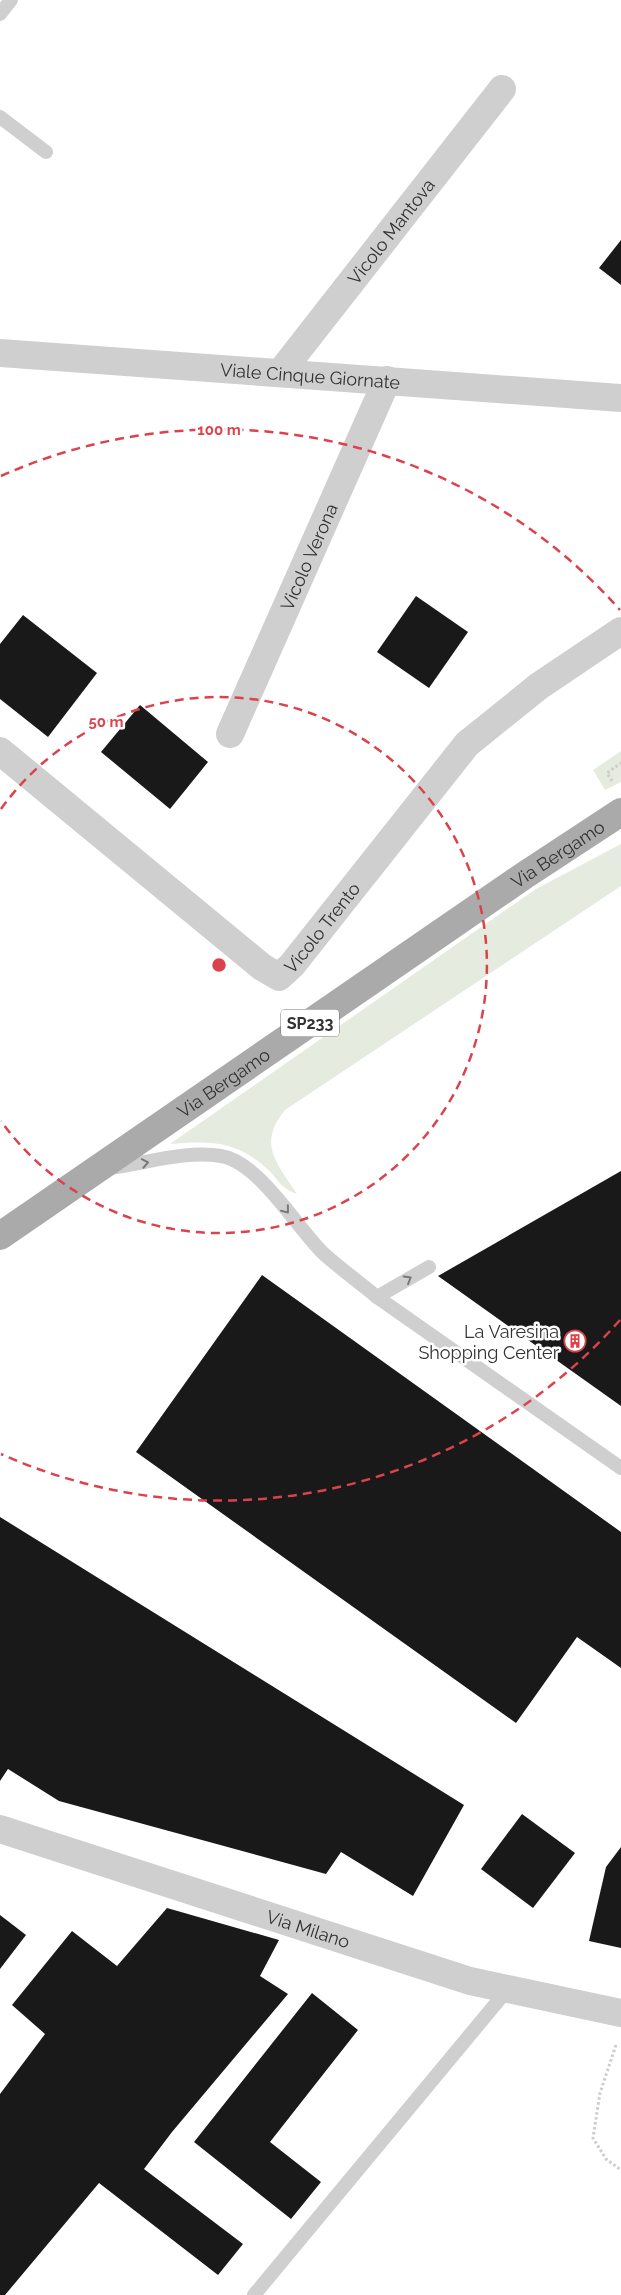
<svg xmlns="http://www.w3.org/2000/svg" width="621" height="2295" viewBox="0 0 621 2295" font-family="Raleway,sans-serif">
<style>
.green{fill:#e5ebdf}
.building{fill:#191919}
.lines{fill:none;stroke-linecap:round;stroke-linejoin:round}
.path{stroke:#ccc;stroke-width:3;stroke-dasharray:2.5 2.5;stroke-linecap:butt}
.service{stroke:#cfcfcf;stroke-width:14}
.minor{stroke:#cfcfcf;stroke-width:28}
.primary{stroke:#aaa;stroke-width:28}
.oneway{stroke:#797979}
.ring{fill:none;stroke:#db424c;stroke-width:2.5;stroke-dasharray:9 6}
.labels{text-anchor:middle;dominant-baseline:central;stroke-width:5;stroke-linejoin:round;paint-order:stroke}
.shield{fill:#fff;stroke:#707070;stroke-width:1}
.shield-label{font-size:16px;font-weight:bold;fill:#323232}
.street-label{font-size:18px;fill:#323232;stroke:#fff}
.poi-label{font-size:18px;fill:#323232;stroke:#fff;text-anchor:end}
.centre{fill:#db424c;stroke:#fff;stroke-width:2.5}
.ring-label{font-size:15px;text-anchor:middle;font-weight:bold;fill:#db424c;stroke:#fff;stroke-width:5;stroke-linejoin:round;paint-order:stroke}
</style>
<rect width="100%" height="100%" fill="#fff"/>
<g class="green">
<polygon points="621,751 621,782 605,790 593,770"/>
<path d="M621,844V886L285,1110C257,1144 277,1163 297,1194C276,1186 280,1179 265,1167C235,1140 208,1141 170,1144L536,889Z"/>
</g>
<g class="building">
<polygon points="621,240 621,285 599,268"/>
<polygon points="416,596 468,632 429,688 377,652"/>
<polygon points="23,615 97,673 48,737 0,699 0,644"/>
<polygon points="140,705 208,762 170,809 101,752"/>
<polygon points="621,1171 621,1406 438,1276"/>
<polygon points="262,1275 621,1532 621,1668 577,1637 516,1723 136,1452"/>
<polygon points="0,1517 464,1805 413,1896 341,1852 326,1874 59,1801 8,1769 0,1781"/>
<polygon points="522,1814 575,1853 533,1908 481,1869"/>
<polygon points="621,1847 621,1948 589,1941 606,1867"/>
<polygon points="167,1908 279,1940 260,1976 288,1994 172,2132 144,2169 243,2244 218,2275 99,2183 5,2295 0,2295 0,2094 45,2034 12,2005 72,1931 117,1966"/>
<polygon points="0,1915 26,1935 0,1969"/>
<polygon points="312,1993 358,2030 270,2142 321,2182 291,2219 194,2142"/>
</g>
<g class="lines">
<g class="path">
<polyline points="612,781 607,773 621,763"/>
<polyline points="616,2045 600,2093 593,2138 606,2159 621,2170"/>
</g>
<g class="service">
<polyline points="0,14 11,0"/>
<polyline points="0,117 46,152"/>
<path d="M108,1168C144,1164 184,1150 221,1156C259,1162 297,1228 324,1254C341,1269 360,1283 377,1297L429,1267"/>
<polyline points="377,1297 621,1468"/>
<polyline points="254,2295 508,1989"/>
</g>
<g class="minor">
<path id="s1" d="M0,353L621,398"/>
<path id="s2" d="M280,373L502,89"/>
<path id="s3" d="M230,734L387,380"/>
<path id="s4" d="M0,751L262,967L279,977L292,965L467,744L539,686L621,631"/>
<path id="s5" d="M0,1829L470,1981L621,2013"/>
</g>
<path class="primary" id="s6" d="M0,1236L525,875L621,812"/>
</g>
<defs><path id="oneway-chevron" d="M-2-3.5L2.5 0L-2 3.5" fill="none" stroke-width="1.6" stroke-linecap="round" stroke-linejoin="round" transform="scale(1.25)"/></defs>
<g class="oneway">
<use href="#oneway-chevron" transform="translate(145 1163) rotate(-11)"/>
<use href="#oneway-chevron" transform="translate(286 1210) rotate(51)"/>
<use href="#oneway-chevron" transform="translate(408 1279) rotate(-30)"/>
</g>
<g class="ring">
<path d="M1 809A268 268 0 1 1 1 1121"/>
<path d="M620 1320A535 535 0 0 1 1 1454M1 476A535 535 0 0 1 620 610"/>
</g>
<defs>
<g id="building-ring" transform="scale(1.125)"><circle r="9.5" fill="#fff" stroke="#db424c" stroke-width="1.5"/><path d="M-4-6H4V6H1V3H-1V6H-4ZM-2.5-4.3h1.7v1.8h-1.7ZM.8-4.3h1.7v1.8H.8ZM-2.5-1h1.7V.8h-1.7ZM.8-1h1.7V.8H.8Z" fill="#db424c"/></g>
</defs>
<g fill-rule="evenodd">
<use href="#building-ring" x="575" y="1341"/>
</g>
<g class="labels">
<rect class="shield" x="281" y="1009.5" width="58" height="27" rx="4"/>
<g class="shield-label">
<text x="310" y="1023">SP233</text>
</g>
<g class="street-label">
<text stroke="none"><textPath href="#s2" startOffset="180">Vicolo Mantova</textPath></text>
<text stroke="none"><textPath href="#s1" startOffset="311">Viale Cinque Giornate</textPath></text>
<text stroke="none"><textPath href="#s3" startOffset="194">Vicolo Verona</textPath></text>
<text stroke="none"><textPath href="#s6" startOffset="676">Via Bergamo</textPath></text>
<text stroke="none"><textPath href="#s4" startOffset="425">Vicolo Trento</textPath></text>
<text stroke="none"><textPath href="#s6" startOffset="271">Via Bergamo</textPath></text>
<text stroke="none"><textPath href="#s5" startOffset="324">Via Milano</textPath></text>
</g>
<g class="poi-label">
<text x="559" y="1331">La Varesina<tspan x="559" dy="21">Shopping Center</tspan></text>
</g>
</g>
<circle cx="219" cy="965" r="8" class="centre"/>
<g class="ring-label">
<text x="219" y="435">100 m</text>
<text x="106" y="727">50 m</text>
</g>
</svg>
